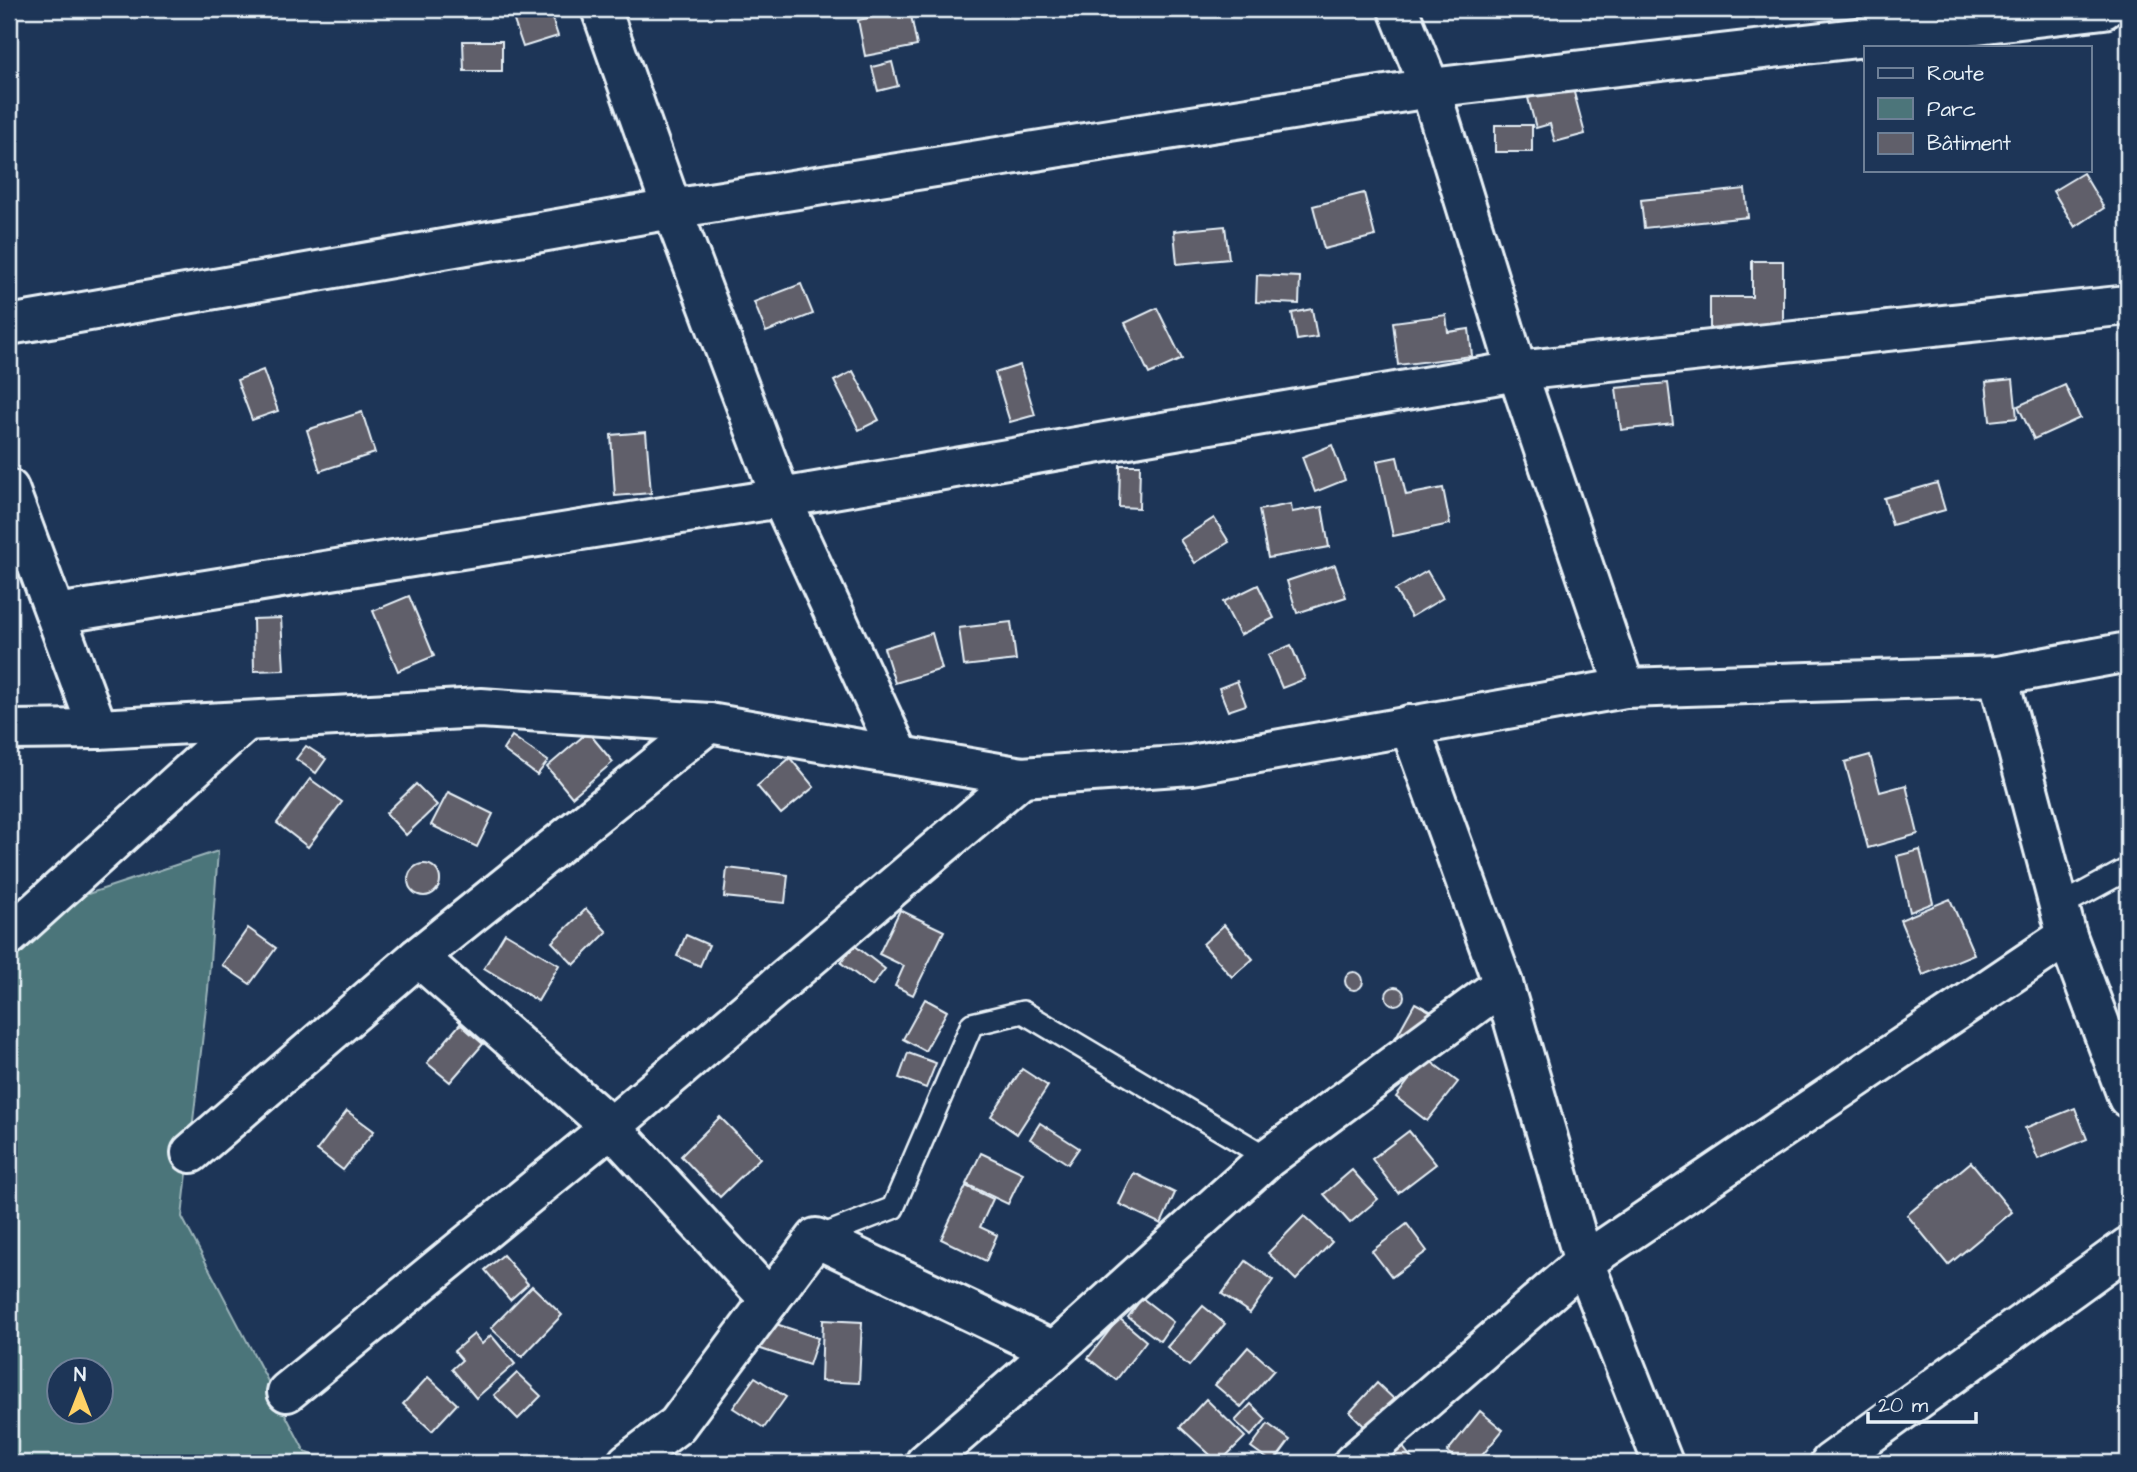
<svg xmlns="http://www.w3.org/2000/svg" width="2137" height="1472" viewBox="0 0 2137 1472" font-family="'Architects Daughter',sans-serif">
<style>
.green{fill:#4c757a;stroke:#9ab3b9;stroke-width:2;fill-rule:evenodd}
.building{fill:#605f6a;stroke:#e8f1f8;stroke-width:2}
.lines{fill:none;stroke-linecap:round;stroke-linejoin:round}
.service-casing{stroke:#e8f1f8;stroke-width:26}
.minor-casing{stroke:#e8f1f8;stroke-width:44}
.service{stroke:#1d3557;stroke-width:21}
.minor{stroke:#1d3557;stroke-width:38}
</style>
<rect width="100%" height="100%" fill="#1d3557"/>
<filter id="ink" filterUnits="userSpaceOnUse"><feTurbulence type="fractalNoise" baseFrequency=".0143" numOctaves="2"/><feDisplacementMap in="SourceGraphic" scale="14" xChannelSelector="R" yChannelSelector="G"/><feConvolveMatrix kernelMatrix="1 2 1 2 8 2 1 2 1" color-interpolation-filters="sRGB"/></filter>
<g filter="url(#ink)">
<path class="green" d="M218,851L208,990L182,1217L305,1452L335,1463H9V920ZM60,1370H102V1412H60Z"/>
<g class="building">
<polygon points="510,9 549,9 558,36 523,47"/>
<polygon points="910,10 917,46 865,56 858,20"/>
<polygon points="463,41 502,41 502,71 464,71"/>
<polygon points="892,62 898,86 878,91 872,67"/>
<polygon points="1572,85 1585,134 1555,142 1550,124 1536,128 1528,98"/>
<rect x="1495" y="125" width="37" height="27"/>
<polygon points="2083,173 2104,208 2075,227 2053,191"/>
<polygon points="1745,189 1748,217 1644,228 1641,200"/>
<polygon points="1364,193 1375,236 1324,249 1313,206"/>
<polygon points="1225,226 1229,259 1177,264 1174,231"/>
<polygon points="1752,261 1783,261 1783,330 1710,330 1710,297 1752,297"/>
<polygon points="1257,275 1300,277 1299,304 1256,302"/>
<polygon points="801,284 813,314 766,332 754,302"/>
<polygon points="1157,308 1182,359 1149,374 1125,323"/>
<polygon points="1312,309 1317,337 1297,340 1292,313"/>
<polygon points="1446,315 1448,332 1469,329 1472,356 1398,365 1393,322"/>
<polygon points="1020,365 1035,415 1010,422 995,373"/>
<polygon points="263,370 278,411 252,420 237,380"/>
<polygon points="853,371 879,420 859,430 834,381"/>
<polygon points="2013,379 2017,418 1990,421 1986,382"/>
<polygon points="1668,383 1673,424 1621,430 1616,388"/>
<polygon points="2065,385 2080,418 2034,439 2018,406"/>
<polygon points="362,412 375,453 320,471 307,430"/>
<polygon points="646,432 651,493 615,496 611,435"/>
<polygon points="1332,445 1345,480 1315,492 1302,457"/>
<polygon points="1397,457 1406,495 1443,488 1450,524 1393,536 1377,461"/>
<polygon points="1120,465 1140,465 1139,508 1119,507"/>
<polygon points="1937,483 1945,510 1892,525 1884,498"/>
<polygon points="1291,504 1292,512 1322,507 1329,547 1268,558 1259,510"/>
<polygon points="1214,518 1229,542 1195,563 1180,540"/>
<polygon points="1335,565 1346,597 1297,613 1287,581"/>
<polygon points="1427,571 1443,598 1411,617 1395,590"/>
<polygon points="1258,585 1274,618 1240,635 1223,602"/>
<polygon points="409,596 434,656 398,671 373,611"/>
<polygon points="281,618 284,670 254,671 253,619"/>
<polygon points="1011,622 1016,660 964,666 959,628"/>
<polygon points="932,633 942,669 895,683 884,648"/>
<polygon points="1291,645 1305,679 1282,688 1268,655"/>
<polygon points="1237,681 1246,705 1228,711 1219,688"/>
<polygon points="588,732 613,762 572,797 547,767"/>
<polygon points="512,736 548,761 537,775 503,750"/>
<polygon points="306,746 326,759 316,773 296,759"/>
<polygon points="1870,755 1880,792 1906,785 1918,834 1868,848 1845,762"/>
<polygon points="790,758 814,787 781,814 757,786"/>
<polygon points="310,779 342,802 308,847 277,823"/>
<polygon points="416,784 437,805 406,835 386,813"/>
<polygon points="448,792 493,814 477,847 431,825"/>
<polygon points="1920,850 1933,903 1910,912 1897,856"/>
<circle cx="424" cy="880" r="16"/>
<polygon points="727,868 788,875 785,903 724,897"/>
<polygon points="1950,899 1974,954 1923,975 1900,920"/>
<polygon points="586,909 607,932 574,965 552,942"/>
<polygon points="900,910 944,931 913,995 895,986 904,966 879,954"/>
<polygon points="1224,925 1253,959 1232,977 1203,944"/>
<polygon points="248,928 276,948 250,984 222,965"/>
<polygon points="505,933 559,965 538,1001 484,968"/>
<polygon points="686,935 709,945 700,966 677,956"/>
<polygon points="854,945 885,969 872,986 841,963"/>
<circle cx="1354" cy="981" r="9"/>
<circle cx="1395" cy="996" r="9"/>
<polygon points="925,999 947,1011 925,1051 903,1039"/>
<polygon points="1415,1003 1445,1019 1424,1056 1395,1039"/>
<polygon points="460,1024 483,1044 450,1082 427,1063"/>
<polygon points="908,1053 936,1063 926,1088 899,1078"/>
<polygon points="1426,1058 1458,1082 1427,1121 1396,1097"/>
<polygon points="1022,1069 1048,1086 1017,1134 991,1116"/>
<polygon points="2075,1108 2087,1139 2038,1159 2025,1128"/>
<polygon points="347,1111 374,1131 343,1170 317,1150"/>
<polygon points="720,1117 760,1158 720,1197 681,1156"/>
<polygon points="1040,1123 1079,1148 1068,1164 1030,1139"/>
<polygon points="1409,1131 1436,1164 1398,1193 1372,1159"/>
<polygon points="981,1153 1023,1173 1008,1204 966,1184"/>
<polygon points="1971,1162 2012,1212 1948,1265 1907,1215"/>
<polygon points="1352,1170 1378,1199 1350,1223 1324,1194"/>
<polygon points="1134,1173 1175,1193 1161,1224 1119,1204"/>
<polygon points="966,1186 993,1199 980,1227 997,1235 986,1261 941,1239"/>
<polygon points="1304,1216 1332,1242 1296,1280 1268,1253"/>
<polygon points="1407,1224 1427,1251 1392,1277 1372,1251"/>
<polygon points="503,1255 528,1284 510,1300 485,1270"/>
<polygon points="1246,1261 1273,1280 1250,1313 1222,1294"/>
<polygon points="532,1286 562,1315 522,1357 491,1328"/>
<polygon points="1142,1298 1173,1322 1160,1341 1128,1317"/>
<polygon points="1203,1306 1225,1324 1189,1366 1167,1347"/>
<polygon points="1119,1318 1146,1341 1116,1380 1088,1358"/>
<polygon points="823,1320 862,1322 859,1383 821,1381"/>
<polygon points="767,1321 818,1338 809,1365 758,1348"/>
<polygon points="474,1334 482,1344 491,1335 515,1364 476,1398 452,1369 462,1360 454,1351"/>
<polygon points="1248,1347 1274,1370 1241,1407 1215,1385"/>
<polygon points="517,1373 541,1396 518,1419 494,1395"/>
<polygon points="428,1377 457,1404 432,1431 403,1404"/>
<polygon points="755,1377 786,1397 764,1428 733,1408"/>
<polygon points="1377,1383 1395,1400 1368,1430 1350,1412"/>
<polygon points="1206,1399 1245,1437 1219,1463 1180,1427"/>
<polygon points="1251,1404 1266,1419 1251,1436 1235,1421"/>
<polygon points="1480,1411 1503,1430 1476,1463 1462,1463 1447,1452"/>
<polygon points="1268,1424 1290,1440 1273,1463 1251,1447"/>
<polygon points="1393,1434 1415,1463 1387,1463 1375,1448"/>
</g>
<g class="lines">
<g class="service-casing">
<g id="service">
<polyline points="2060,906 2128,869"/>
<polyline points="816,1238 893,1208 972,1024 1023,1012 1268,1158"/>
</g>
</g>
<g class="minor-casing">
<g id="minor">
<polyline points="601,9 672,209 781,498 899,754"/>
<polyline points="1398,9 1430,88 1517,371 1625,688"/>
<polyline points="9,325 672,209 1430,88 2104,9"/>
<polyline points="9,489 98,729"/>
<polyline points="56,614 781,498 1517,371 2128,305"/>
<polyline points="1998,676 2067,936 2128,1098"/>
<polyline points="1409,725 1503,984 1584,1262 1663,1463"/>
<polyline points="9,730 98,729 481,708 709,723 1022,777 1191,765 1625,688 1998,676 2128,652"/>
<polyline points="9,936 246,721"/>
<polyline points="418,957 611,1127 770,1300"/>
<polyline points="191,1153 418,957 709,723"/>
<polyline points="287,1392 611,1127 1022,777"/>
<polyline points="627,1463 677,1425 816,1238 1054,1351"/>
<polyline points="925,1463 1054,1351 1268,1158 1503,984"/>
<polyline points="1353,1463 1584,1262 2067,936"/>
<polyline points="1830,1463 2128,1247"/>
</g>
</g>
<use href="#service" class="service"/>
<use href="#minor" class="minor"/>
</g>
</g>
<rect width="2137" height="1472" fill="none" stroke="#1d3557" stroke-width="35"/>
<rect x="18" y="18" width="2102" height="1437" fill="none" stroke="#e8f1f8" stroke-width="2.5" filter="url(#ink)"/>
<rect x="1864" y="46" width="228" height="126" fill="#1d3557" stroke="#6e8097" stroke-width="2"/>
<rect x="1878" y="68" width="35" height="10" fill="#1d3557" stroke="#6e8097" stroke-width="2"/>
<text x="1927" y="80" font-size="21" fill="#e8f1f8">Route</text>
<rect x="1878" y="98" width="35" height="21" fill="#4c757a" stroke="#6e8097" stroke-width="2"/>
<text x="1927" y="116" font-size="21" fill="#e8f1f8">Parc</text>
<rect x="1878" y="133" width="35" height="21" fill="#605f6a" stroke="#6e8097" stroke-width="2"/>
<text x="1927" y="150" font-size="21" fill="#e8f1f8">Bâtiment</text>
<g transform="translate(80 1391)"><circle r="33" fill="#1d3557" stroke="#6e8097" stroke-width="2"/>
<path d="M0-5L12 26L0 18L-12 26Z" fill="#ffd166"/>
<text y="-10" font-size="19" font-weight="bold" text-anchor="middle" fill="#e8f1f8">N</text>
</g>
<path d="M1868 1412v10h108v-10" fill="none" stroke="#e8f1f8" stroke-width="3.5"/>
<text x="1878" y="1412" font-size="21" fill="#e8f1f8" stroke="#1d3557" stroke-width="5" paint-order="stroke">20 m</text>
</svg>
